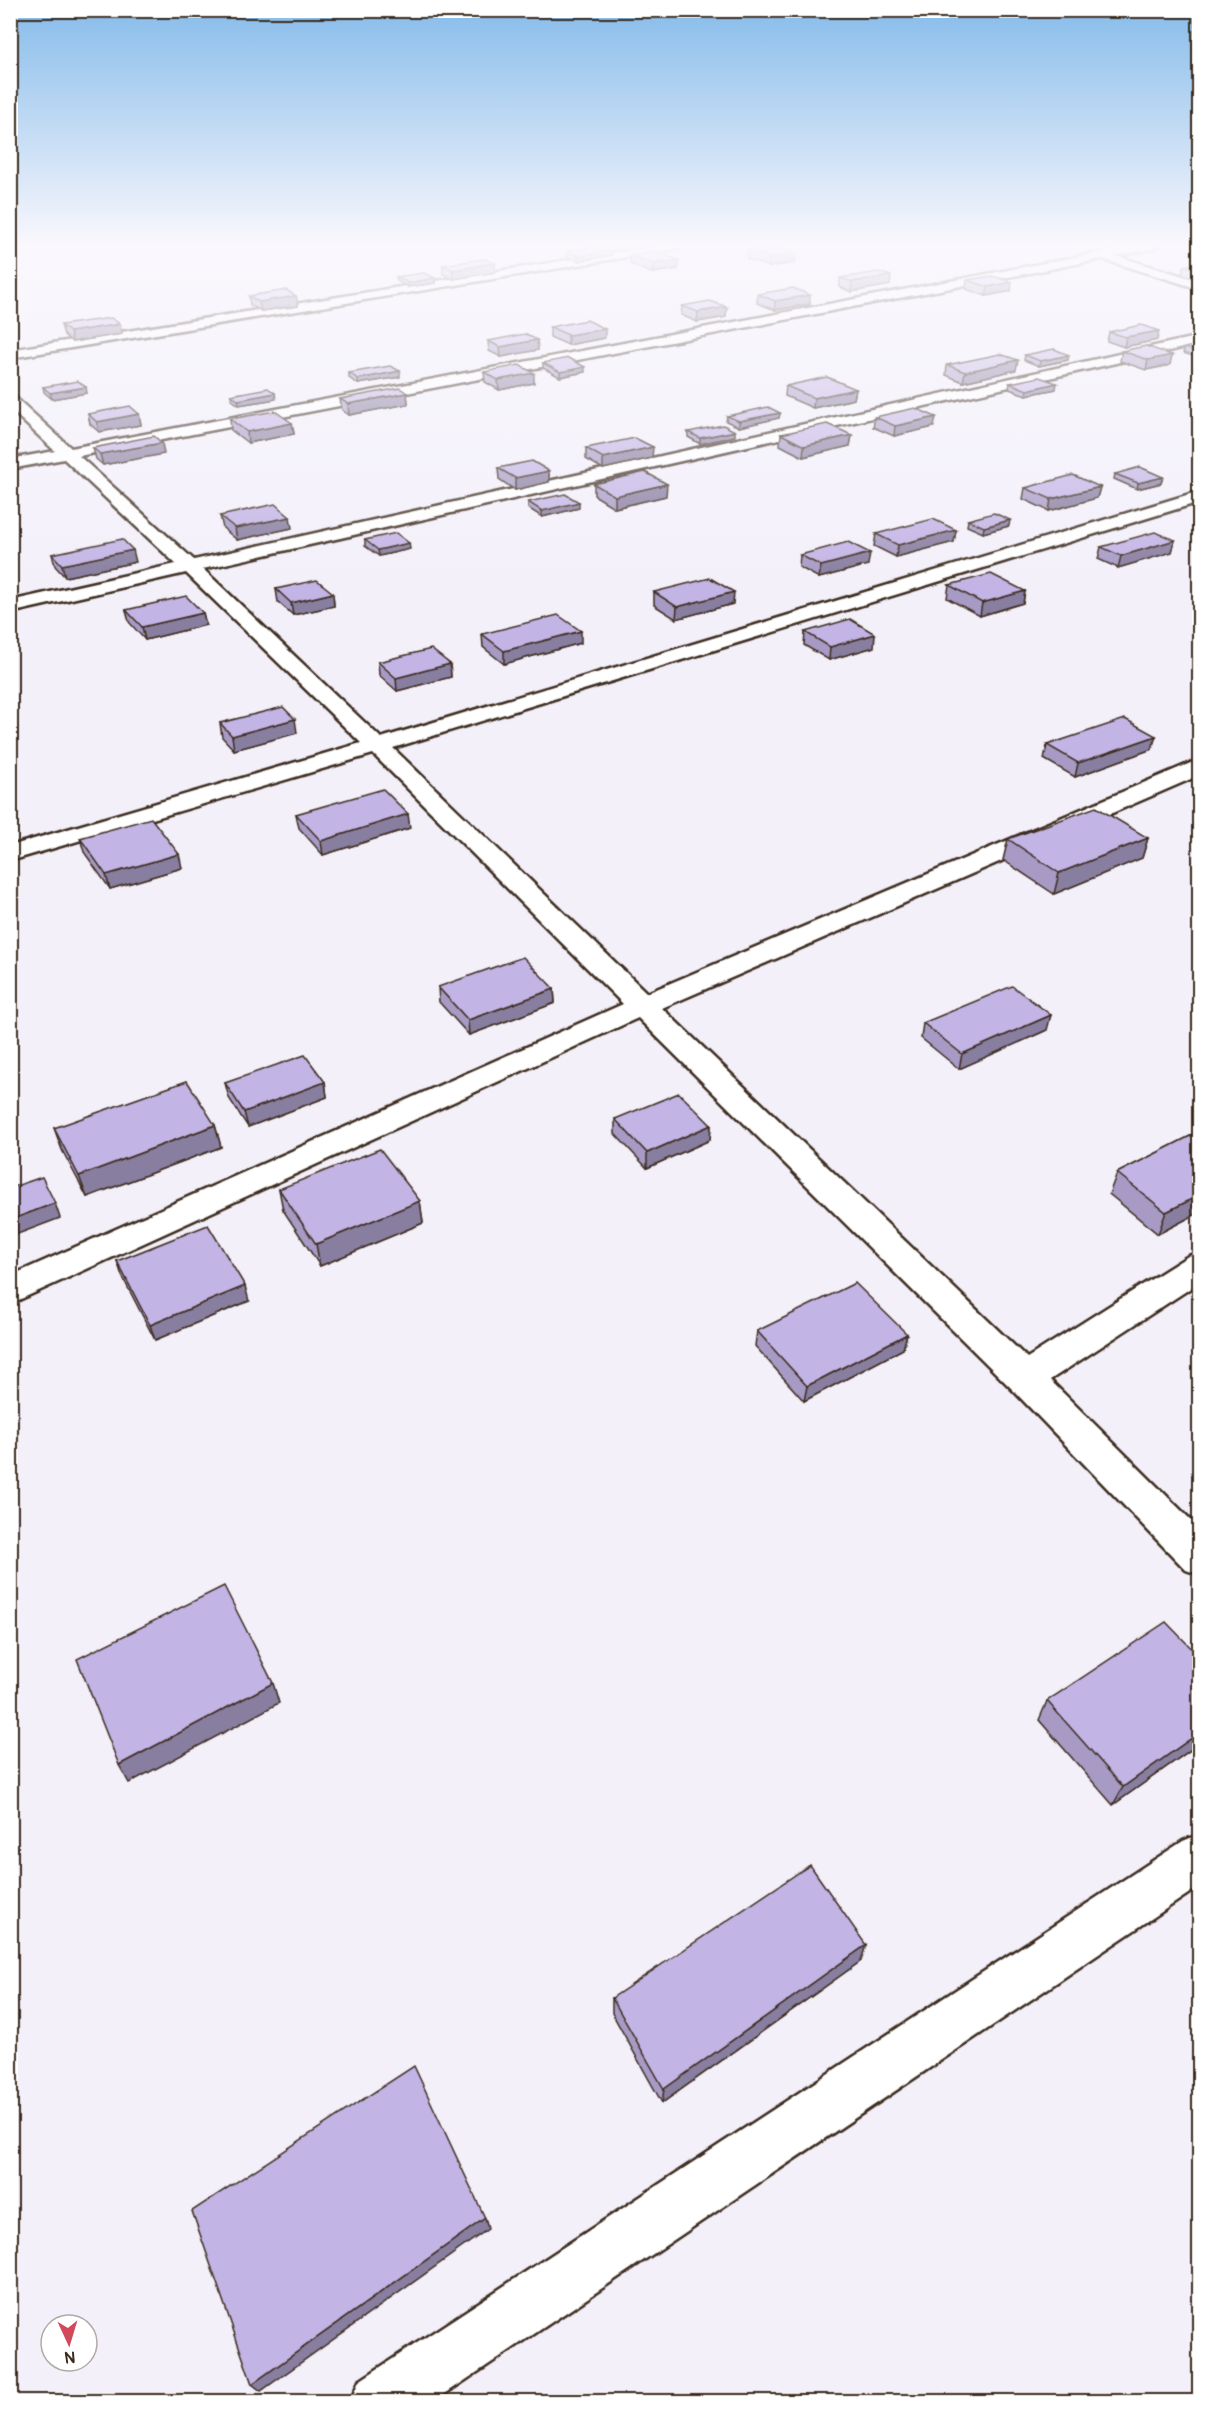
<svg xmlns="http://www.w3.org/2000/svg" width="1210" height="2412" viewBox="0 0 1210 2412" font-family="Pangolin,sans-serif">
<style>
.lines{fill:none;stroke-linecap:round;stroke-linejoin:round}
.minor-casing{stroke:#3b2a1e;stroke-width:5}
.minor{fill:#fff;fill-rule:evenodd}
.wall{fill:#a79bc5;stroke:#3b2a1e;stroke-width:1.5}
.shaded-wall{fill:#887ea0;stroke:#3b2a1e;stroke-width:1.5}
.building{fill:#c2b4e5;stroke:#3b2a1e;stroke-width:1.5}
</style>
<rect width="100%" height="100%" fill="#f3f0fa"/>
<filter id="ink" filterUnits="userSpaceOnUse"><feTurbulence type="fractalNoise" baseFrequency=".0167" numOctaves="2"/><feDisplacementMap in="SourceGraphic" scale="12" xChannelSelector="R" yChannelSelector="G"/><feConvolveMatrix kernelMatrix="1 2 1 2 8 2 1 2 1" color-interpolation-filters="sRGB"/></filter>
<g filter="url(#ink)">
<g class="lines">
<g class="minor-casing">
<g id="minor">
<polygon points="654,246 682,246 676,249 10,358 10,350"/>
<polygon points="1134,246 1158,246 1152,249 1116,256 1200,281 1200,289 1102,259 79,456 194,560 1200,336 1200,344 203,569 381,738 1200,491 1200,502 393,748 647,993 1200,759 1200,775 662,1008 1027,1358 1188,1256 1200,1253 1200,1282 1050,1380 1200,1529 1200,1575 1186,1570 1011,1388 638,1018 10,1304 10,1276 623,1004 373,754 10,861 10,846 361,743 186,573 10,613 10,601 176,564 64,459 10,469 10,459 55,451 10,409 10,396 15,397 71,448"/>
<polygon points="1200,1834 1200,1886 433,2402 350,2402 359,2381 1183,1841"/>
</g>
</g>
<use href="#minor" class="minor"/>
</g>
<g class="wall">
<polygon points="606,246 652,246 619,251"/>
<polygon points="747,250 795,263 769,267 747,259"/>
<polygon points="567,251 611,251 611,255 578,261 567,256"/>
<polygon points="630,255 678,260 678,269 652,273 630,264"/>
<polygon points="495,263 495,272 453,279 443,274 443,265"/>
<polygon points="1200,263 1200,280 1182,275 1184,266"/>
<polygon points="396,277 435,278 435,283 408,287 397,281"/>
<polygon points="840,278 890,285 851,292 840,287"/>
<polygon points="967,280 1011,291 986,296 966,289"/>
<polygon points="758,294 810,304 775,310 757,303"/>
<polygon points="249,296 296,296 298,306 261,311 250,305"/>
<polygon points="682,306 726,317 697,322 681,315"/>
<polygon points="61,325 122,334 72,342 64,335"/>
<polygon points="550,327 605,338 568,345 550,337"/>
<polygon points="1109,332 1157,340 1124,347 1107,341"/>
<polygon points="537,340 538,350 501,357 489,351 488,341"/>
<polygon points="1200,345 1200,358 1183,353 1185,348"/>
<polygon points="1122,351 1170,365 1146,370 1120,361"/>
<polygon points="1025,355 1068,360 1039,366 1024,360"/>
<polygon points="543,363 585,372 560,377 543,368"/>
<polygon points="947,365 1016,370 963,382 946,375"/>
<polygon points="484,372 534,383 499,390 485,382"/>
<polygon points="349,373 400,377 358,384 349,378"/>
<polygon points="1010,383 1056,389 1026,395 1009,389"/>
<polygon points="786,386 856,389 854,399 813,408 785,396"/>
<polygon points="43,387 87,393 52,399 44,392"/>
<polygon points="407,393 408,404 349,415 342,410 340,399"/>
<polygon points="231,395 276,399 239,405 232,400"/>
<polygon points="780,413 779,418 739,427 726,421 727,416"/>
<polygon points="88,414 139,414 141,425 99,432 90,424"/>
<polygon points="875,417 934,427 894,436 873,427"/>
<polygon points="230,419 292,423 294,434 248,443 231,430"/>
<polygon points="688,432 735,436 700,444 688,437"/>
<polygon points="781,434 852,435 850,446 803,457 780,445"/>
<polygon points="93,448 164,454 103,465 96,459"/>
<polygon points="586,448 652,458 603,469 586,459"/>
<polygon points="498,468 549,471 549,482 515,490 499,479"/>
<polygon points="1115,474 1163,477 1161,483 1137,489 1114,479"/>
<polygon points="594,484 666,496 615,508 594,495"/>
<polygon points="1100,487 1097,498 1049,511 1023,499 1025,488"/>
<polygon points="528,502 579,508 542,517 528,508"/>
<polygon points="220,516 292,528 237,540 223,528"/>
<polygon points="968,520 1009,526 983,533 967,526"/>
<polygon points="956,530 954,542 896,557 874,546 876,534"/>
<polygon points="365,540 410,549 379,556 365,546"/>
<polygon points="1175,540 1172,552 1118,568 1098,559 1101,547"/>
<polygon points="52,554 136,562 65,577 55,566"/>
<polygon points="800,555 868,565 819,578 799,567"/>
<polygon points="949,585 1025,591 1023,603 980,616 947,598"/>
<polygon points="276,589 333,593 334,606 293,615 278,602"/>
<polygon points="654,592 733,604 676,619 654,605"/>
<polygon points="126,610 203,613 206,625 145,640 129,622"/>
<polygon points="805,632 874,647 829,660 804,645"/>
<polygon points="482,634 581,643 504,664 483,647"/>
<polygon points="378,662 450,664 451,677 397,691 379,675"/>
<polygon points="220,723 297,733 234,750 222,737"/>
<polygon points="1047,745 1152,749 1075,777 1044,759"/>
<polygon points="296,814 410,828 323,855 299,828"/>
<polygon points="80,838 182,868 110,889 84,852"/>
<polygon points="1148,838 1142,858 1054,894 1003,860 1008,839"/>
<polygon points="438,987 554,989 555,1003 469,1035 439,1002"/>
<polygon points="923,1023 1047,1030 959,1069 921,1038"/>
<polygon points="325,1082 327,1097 248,1127 229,1098 225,1083"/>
<polygon points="615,1119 711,1125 710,1140 647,1168 615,1134"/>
<polygon points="215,1125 221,1147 87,1197 62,1150 54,1128"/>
<polygon points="1200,1131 1200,1212 1158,1234 1109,1194 1117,1173"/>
<polygon points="279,1189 420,1201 423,1223 320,1266 283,1210"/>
<polygon points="117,1261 249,1301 155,1340 122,1276"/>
<polygon points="757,1331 907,1334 903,1349 804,1401 755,1346"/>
<polygon points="1200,1657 1200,1743 1113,1805 1039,1720 1047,1701"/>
<polygon points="861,1961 662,2103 612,2013 612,1998"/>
</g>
<g class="shaded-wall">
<polygon points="619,246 652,246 619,251"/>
<polygon points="611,251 611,255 578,261 578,256"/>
<polygon points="796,254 795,263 769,267 769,258"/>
<polygon points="678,260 678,269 652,273 653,264"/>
<polygon points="495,263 495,272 453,279 453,270"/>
<polygon points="891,276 890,285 851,292 852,282"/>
<polygon points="435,278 435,283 408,287 408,283"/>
<polygon points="1012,282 1011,291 986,296 988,287"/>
<polygon points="810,295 810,304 775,310 775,301"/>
<polygon points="296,296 298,306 261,311 259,302"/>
<polygon points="727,307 726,317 697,322 698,312"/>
<polygon points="120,324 122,334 72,342 70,332"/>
<polygon points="605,329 605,338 568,345 568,335"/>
<polygon points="1159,331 1157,340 1124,347 1126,337"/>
<polygon points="537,340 538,350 501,357 500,347"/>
<polygon points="1069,355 1068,360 1039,366 1040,361"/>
<polygon points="1172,355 1170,365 1146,370 1148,360"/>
<polygon points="1018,360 1016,370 963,382 965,372"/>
<polygon points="585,367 585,372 560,377 560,372"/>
<polygon points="400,371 400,377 358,384 358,379"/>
<polygon points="534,373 534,383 499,390 498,380"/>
<polygon points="1057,383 1056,389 1026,395 1027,390"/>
<polygon points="86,387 87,393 52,399 50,393"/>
<polygon points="856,389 854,399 813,408 814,398"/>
<polygon points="275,393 276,399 239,405 238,400"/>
<polygon points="407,393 408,404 349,415 348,404"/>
<polygon points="780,413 779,418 739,427 739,421"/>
<polygon points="139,414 141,425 99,432 97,422"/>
<polygon points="936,417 934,427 894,436 895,426"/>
<polygon points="292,423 294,434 248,443 247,432"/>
<polygon points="735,431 735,436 700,444 700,438"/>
<polygon points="852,435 850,446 803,457 804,446"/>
<polygon points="162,443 164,454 103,465 100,454"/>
<polygon points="653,447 652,458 603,469 603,458"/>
<polygon points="549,471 549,482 515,490 515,478"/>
<polygon points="1163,477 1161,483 1137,489 1138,483"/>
<polygon points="667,484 666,496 615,508 615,496"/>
<polygon points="1100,487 1097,498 1049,511 1051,499"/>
<polygon points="579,502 579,508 542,517 542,511"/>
<polygon points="290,517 292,528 237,540 235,528"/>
<polygon points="1010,520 1009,526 983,533 984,527"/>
<polygon points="956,530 954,542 896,557 898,545"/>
<polygon points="1175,540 1172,552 1118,568 1121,556"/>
<polygon points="409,543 410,549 379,556 378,550"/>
<polygon points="133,550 136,562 65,577 62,565"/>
<polygon points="870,553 868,565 819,578 821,566"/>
<polygon points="1025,591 1023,603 980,616 982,603"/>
<polygon points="734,592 733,604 676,619 677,607"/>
<polygon points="333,593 334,606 293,615 291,603"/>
<polygon points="203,613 206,625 145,640 142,627"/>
<polygon points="581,631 581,643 504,664 504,651"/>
<polygon points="875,634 874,647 829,660 830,647"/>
<polygon points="450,664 451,677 397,691 396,678"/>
<polygon points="295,719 297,733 234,750 232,736"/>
<polygon points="1156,736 1152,749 1075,777 1078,763"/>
<polygon points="408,814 410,828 323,855 321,841"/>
<polygon points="1148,838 1142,858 1054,894 1059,873"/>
<polygon points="179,854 182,868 110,889 106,875"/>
<polygon points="554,989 555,1003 469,1035 468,1020"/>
<polygon points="1051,1015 1047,1030 959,1069 962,1054"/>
<polygon points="325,1082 327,1097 248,1127 244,1112"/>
<polygon points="215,1125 221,1147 87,1197 79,1176"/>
<polygon points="711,1125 710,1140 647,1168 647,1153"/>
<polygon points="1200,1195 1200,1212 1158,1234 1166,1212"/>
<polygon points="420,1201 423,1223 320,1266 316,1244"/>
<polygon points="55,1203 60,1218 10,1237 10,1220"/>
<polygon points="245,1286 249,1301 155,1340 150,1325"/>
<polygon points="907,1334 903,1349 804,1401 807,1386"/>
<polygon points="273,1683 279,1703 129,1783 119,1765"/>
<polygon points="1200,1732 1200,1743 1113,1805 1123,1787"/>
<polygon points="866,1945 861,1961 662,2103 664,2089"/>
<polygon points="485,2218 488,2229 261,2391 252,2384"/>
</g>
<g class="building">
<polygon points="599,246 611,251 578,256 567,251"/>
<polygon points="774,246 796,254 769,258 747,250"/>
<polygon points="655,251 678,260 653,264 630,255"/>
<polygon points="484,259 495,263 453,270 443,265"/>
<polygon points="1200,263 1200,270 1184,266"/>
<polygon points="879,272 891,276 852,282 840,278"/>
<polygon points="424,273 435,278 408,283 396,277"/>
<polygon points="992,276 1012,282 988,287 967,280"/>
<polygon points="793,288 810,295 775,301 758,294"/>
<polygon points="286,290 296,296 259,302 249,296"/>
<polygon points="710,301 727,307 698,312 682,306"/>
<polygon points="111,318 120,324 70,332 61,325"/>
<polygon points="587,320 605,329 568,335 550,327"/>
<polygon points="1141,325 1159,331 1126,337 1109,332"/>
<polygon points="525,334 537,340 500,347 488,341"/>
<polygon points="1200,345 1200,353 1185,348"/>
<polygon points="1146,346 1172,355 1148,360 1122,351"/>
<polygon points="1054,349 1069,355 1040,361 1025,355"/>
<polygon points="1000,354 1018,360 965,372 947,365"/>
<polygon points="568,358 585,367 560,372 543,363"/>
<polygon points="519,365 534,373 498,380 484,372"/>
<polygon points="390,366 400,371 358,379 349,373"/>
<polygon points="827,377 856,389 814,398 786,386"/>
<polygon points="1039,377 1057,383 1027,390 1010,383"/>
<polygon points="78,381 86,387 50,393 43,387"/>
<polygon points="268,388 275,393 238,400 231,395"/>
<polygon points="400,388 407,393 348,404 340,399"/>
<polygon points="130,406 139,414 97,422 88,414"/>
<polygon points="768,407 780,413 739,421 727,416"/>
<polygon points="915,408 936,417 895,426 875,417"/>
<polygon points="275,411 292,423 247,432 230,419"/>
<polygon points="827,424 852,435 804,446 781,434"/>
<polygon points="723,425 735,431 700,438 688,432"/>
<polygon points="154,436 162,443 100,454 93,448"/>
<polygon points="635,438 653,447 603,458 586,448"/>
<polygon points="532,461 549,471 515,478 498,468"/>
<polygon points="1140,467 1163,477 1138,483 1115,474"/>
<polygon points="645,472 667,484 615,496 594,484"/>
<polygon points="1073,475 1100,487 1051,499 1025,488"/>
<polygon points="565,494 579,502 542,511 528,502"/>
<polygon points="275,504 290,517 235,528 220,516"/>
<polygon points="994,513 1010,520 984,527 968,520"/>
<polygon points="933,519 956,530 898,545 876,534"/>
<polygon points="1155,532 1175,540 1121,556 1101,547"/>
<polygon points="396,533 409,543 378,550 365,540"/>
<polygon points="122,539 133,550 62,565 52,554"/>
<polygon points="848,542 870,553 821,566 800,555"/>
<polygon points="991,574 1025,591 982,603 949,585"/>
<polygon points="710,578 734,592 677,607 654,592"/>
<polygon points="317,580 333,593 291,603 276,589"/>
<polygon points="186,596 203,613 142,627 126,610"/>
<polygon points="558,615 581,631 504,651 482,634"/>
<polygon points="850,619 875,634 830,647 805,632"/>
<polygon points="431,649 450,664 396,678 378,662"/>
<polygon points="283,707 295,719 232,736 220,723"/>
<polygon points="1125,719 1156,736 1078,763 1047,745"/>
<polygon points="383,789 408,814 321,841 296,814"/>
<polygon points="1096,807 1148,838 1059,873 1008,839"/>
<polygon points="151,818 179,854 106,875 80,838"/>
<polygon points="523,957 554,989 468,1020 438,987"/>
<polygon points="1012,986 1051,1015 962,1054 923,1023"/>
<polygon points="305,1055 325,1082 244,1112 225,1083"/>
<polygon points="187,1081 215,1125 79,1176 54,1128"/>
<polygon points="679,1093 711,1125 647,1153 615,1119"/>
<polygon points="1200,1131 1200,1195 1166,1212 1117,1173"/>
<polygon points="380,1149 420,1201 316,1244 279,1189"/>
<polygon points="42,1177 55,1203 10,1220 10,1188"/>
<polygon points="208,1225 245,1286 150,1325 117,1261"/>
<polygon points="855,1283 907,1334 807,1386 757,1331"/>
<polygon points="224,1586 273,1683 119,1765 77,1659"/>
<polygon points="1166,1622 1200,1657 1200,1732 1123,1787 1047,1701"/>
<polygon points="810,1865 866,1945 664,2089 612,1998"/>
<polygon points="414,2066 485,2218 252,2384 192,2211"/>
</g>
</g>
<linearGradient id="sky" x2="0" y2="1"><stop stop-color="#85bbea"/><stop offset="0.42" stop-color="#faf8fd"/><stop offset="1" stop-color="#faf8fd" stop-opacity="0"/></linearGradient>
<rect width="1210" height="584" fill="url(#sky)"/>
<rect width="1210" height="2412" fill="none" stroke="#fff" stroke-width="36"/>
<rect x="18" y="18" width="1174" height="2376" fill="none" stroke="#3b2a1e" stroke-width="2" filter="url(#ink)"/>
<g transform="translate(69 2343) rotate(176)"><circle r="28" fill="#ffffff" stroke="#b1aaa5" stroke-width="1.5"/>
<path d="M0-4.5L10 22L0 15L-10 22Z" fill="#d1495b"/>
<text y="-9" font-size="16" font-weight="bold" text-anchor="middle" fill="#3b2a1e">N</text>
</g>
</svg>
